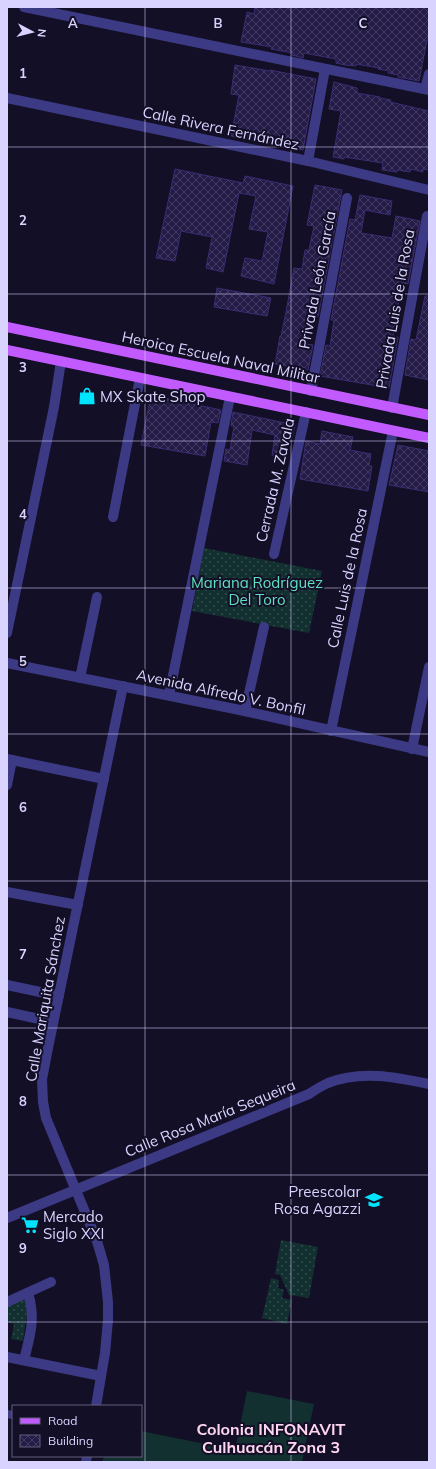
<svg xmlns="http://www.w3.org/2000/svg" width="436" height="1469" viewBox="0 0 436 1469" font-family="Mulish,sans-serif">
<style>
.grass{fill:url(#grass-dots)}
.garden{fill:#12302f}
.building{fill:url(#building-cross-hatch);stroke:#3b2d73}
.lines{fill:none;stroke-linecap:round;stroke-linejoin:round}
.pedestrian{stroke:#3d3a85;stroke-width:8}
.minor{stroke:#3d3a85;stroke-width:10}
.tertiary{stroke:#3d3a85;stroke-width:10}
.primary{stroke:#c25bff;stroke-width:10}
.grid{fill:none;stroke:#d9d4ff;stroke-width:1;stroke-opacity:0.55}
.labels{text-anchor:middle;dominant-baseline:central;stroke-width:4;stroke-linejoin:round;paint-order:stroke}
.street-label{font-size:15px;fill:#d9d4ff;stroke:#130f26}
.poi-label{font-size:15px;fill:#d9d4ff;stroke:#130f26;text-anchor:start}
.park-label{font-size:15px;fill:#5fe0c0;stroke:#130f26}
.neighbourhood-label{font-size:16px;font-weight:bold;fill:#ffd6f0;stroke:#130f26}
.grid-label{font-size:13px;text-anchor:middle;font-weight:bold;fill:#d9d4ff;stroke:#130f26;stroke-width:4;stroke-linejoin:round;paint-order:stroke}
</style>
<defs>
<pattern id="grass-dots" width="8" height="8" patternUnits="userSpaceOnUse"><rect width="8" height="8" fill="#12302f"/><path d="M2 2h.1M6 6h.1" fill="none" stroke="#344d4e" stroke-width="1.8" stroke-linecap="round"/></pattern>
<pattern id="building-cross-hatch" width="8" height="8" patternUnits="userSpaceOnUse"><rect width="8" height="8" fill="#241b47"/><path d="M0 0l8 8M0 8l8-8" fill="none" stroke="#433b63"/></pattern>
</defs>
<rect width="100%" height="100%" fill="#130f26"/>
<g class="grass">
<polygon points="204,548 322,571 309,633 192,611"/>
<polygon points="281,1240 318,1247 309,1298 289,1295 280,1275 275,1274"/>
<polygon points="271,1278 279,1280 278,1288 284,1290 282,1298 292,1300 287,1324 262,1318"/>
<polygon points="23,1299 26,1301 27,1312 23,1341 11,1339 14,1324 7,1322 7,1303"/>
</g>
<polygon class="garden" points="247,1391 314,1404 302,1462 102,1462 104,1456 141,1456 141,1431 235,1450"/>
<g class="building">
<polygon points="255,7 429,7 429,40 427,40 419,81 398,77 398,75 388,73 389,71 378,69 379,68 356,64 356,66 345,65 336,63 336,59 304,53 303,58 292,55 293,53 271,49 272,47 241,42 247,12 254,14"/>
<polygon points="235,65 270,71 270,70 316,79 303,150 231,136 239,95 231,94"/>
<polygon points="334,82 357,88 357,93 380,97 380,98 391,100 390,102 429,111 429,137 427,146 429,146 429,170 423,169 423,172 411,169 410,172 397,170 397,172 382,170 383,163 344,157 344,159 333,157 341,111 329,109"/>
<polygon points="175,169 243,183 245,176 293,186 274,284 241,276 245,258 262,261 268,232 249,229 256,196 239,193 223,272 206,268 212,237 181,231 175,261 156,258"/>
<polygon points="315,185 342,190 318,317 311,316 306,344 313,345 308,370 275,364 280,336 281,336 286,312 294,268 302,269 305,250 309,250 314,226 307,225"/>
<polygon points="360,195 392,201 390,215 365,210 361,233 392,238 396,216 420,221 408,284 403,283 400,293 393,336 398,337 389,388 320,376 326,345 330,346 334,320 331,320 350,219 355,220"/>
<polygon points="217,288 271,298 267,316 214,307"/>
<polygon points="425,296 429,296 429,380 405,375 411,339 416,340"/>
<polygon points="151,395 221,410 218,423 211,422 205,456 141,445"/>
<polygon points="233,412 295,425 292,438 285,437 281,457 272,455 275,435 252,430 247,465 224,461 226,449 230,450 234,426 231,426"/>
<polygon points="322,431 353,437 350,450 371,454 369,466 372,466 368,491 300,479 306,441 320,444"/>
<polygon points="398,445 429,451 429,492 389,485"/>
</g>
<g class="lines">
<polyline class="pedestrian" points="7,1414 13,1415"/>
<g class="minor">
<polyline points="24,7 429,90"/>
<polyline points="425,89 429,74"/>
<polyline points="7,98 308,161 429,190"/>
<polyline points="308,161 325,69"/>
<polyline points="311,391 347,198"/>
<polyline points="392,408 427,216"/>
<polyline points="113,517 140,378"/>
<polyline points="274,554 306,412"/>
<polyline points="7,633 54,407 61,361"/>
<polyline points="7,663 235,709 429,752"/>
<polyline points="80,678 97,597"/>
<polyline points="169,695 230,397"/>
<polyline points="245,711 264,627"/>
<polyline points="331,731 393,431"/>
<polyline points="412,749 429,667"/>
<polyline points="7,759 104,779"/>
<polyline points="7,785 12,760"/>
<polyline points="7,892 78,905"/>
<polyline points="7,985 59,996"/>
<polyline points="7,1012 53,1022"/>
<polyline points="7,1302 51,1282"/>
<polyline points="7,1357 101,1376"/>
<path d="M24,1360C30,1336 36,1318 28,1293"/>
<polyline points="96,1406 105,1353 108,1320 108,1302 104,1265 97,1241 46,1118 43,1102 42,1079 48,1048 123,686"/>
<polyline points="86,1462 87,1456"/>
</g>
<path class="tertiary" d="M7,1218L309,1094C315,1090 321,1086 328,1083C361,1070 395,1077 429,1084"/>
<g class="primary">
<polyline points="7,327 429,415"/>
<polyline points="7,350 429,438"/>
</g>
</g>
<path class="grid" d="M145,7V1462M291,7V1462M7,147H429M7,294H429M7,441H429M7,588H429M7,734H429M7,881H429M7,1028H429M7,1175H429M7,1322H429"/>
<defs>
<g id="shop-bare" transform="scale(1.38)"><path d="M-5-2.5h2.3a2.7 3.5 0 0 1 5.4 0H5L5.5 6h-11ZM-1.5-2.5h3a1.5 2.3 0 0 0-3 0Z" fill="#00e5ff" stroke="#130f26" stroke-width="2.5" paint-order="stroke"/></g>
<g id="school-bare" transform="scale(1.38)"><path d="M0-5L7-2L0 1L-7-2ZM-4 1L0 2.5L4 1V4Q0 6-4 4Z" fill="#00e5ff" stroke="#130f26" stroke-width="2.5" paint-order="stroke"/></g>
<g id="supermarket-bare" transform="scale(1.38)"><path d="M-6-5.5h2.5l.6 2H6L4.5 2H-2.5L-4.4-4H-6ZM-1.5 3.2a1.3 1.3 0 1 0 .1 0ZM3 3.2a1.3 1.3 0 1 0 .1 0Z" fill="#00e5ff" stroke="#130f26" stroke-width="2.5" paint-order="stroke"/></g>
</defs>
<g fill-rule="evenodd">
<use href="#shop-bare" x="87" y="396"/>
<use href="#school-bare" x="374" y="1200"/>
<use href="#supermarket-bare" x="30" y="1225"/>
</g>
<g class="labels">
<g class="street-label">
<text transform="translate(221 128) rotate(12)">Calle Rivera Fernández</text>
<text transform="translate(317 280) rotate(-79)">Privada León García</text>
<text transform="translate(395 309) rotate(-80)">Privada Luis de la Rosa</text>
<text transform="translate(221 357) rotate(12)">Heroica Escuela Naval Militar</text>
<text transform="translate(275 480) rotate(-77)">Cerrada M. Zavala</text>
<text transform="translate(347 578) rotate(-78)">Calle Luis de la Rosa</text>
<text transform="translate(221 692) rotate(12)">Avenida Alfredo V. Bonfil</text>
<text transform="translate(45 999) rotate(-80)">Calle Mariquita Sánchez</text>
<text transform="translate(210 1118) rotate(-22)">Calle Rosa María Sequeira</text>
</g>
<g class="poi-label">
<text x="100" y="396">MX Skate Shop</text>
<text x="361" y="1191" text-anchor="end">Preescolar<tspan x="361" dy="17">Rosa Agazzi</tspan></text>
<text x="43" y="1216">Mercado<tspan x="43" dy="17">Siglo XXI</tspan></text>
</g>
<g class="park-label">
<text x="257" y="582">Mariana Rodríguez<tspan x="257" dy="17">Del Toro</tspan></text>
</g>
<g class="neighbourhood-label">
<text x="271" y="1429">Colonia INFONAVIT<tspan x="271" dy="18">Culhuacán Zona 3</tspan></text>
</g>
</g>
<g class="grid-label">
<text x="73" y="28">A</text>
<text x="218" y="28">B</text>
<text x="363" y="28">C</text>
<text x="23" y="78">1</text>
<text x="23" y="225">2</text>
<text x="23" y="372">3</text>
<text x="23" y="519">4</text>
<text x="23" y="666">5</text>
<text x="23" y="812">6</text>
<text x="23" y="959">7</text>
<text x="23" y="1106">8</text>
<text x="23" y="1253">9</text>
</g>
<rect width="436" height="1469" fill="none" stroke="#d9d4ff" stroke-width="16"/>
<rect x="12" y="1405" width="130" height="52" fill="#130f26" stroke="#625e7d"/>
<rect x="20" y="1418" width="20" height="6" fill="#c25bff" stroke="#625e7d"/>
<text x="48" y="1425" font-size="12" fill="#d9d4ff">Road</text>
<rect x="20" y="1435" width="20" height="12" fill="url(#building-cross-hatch)" stroke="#625e7d"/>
<text x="48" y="1445" font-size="12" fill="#d9d4ff">Building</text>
<g transform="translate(32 32) rotate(97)" stroke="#130f26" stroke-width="3" paint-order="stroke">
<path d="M0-3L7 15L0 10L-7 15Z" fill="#d9d4ff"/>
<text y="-6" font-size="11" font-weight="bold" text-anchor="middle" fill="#d9d4ff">N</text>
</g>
</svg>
